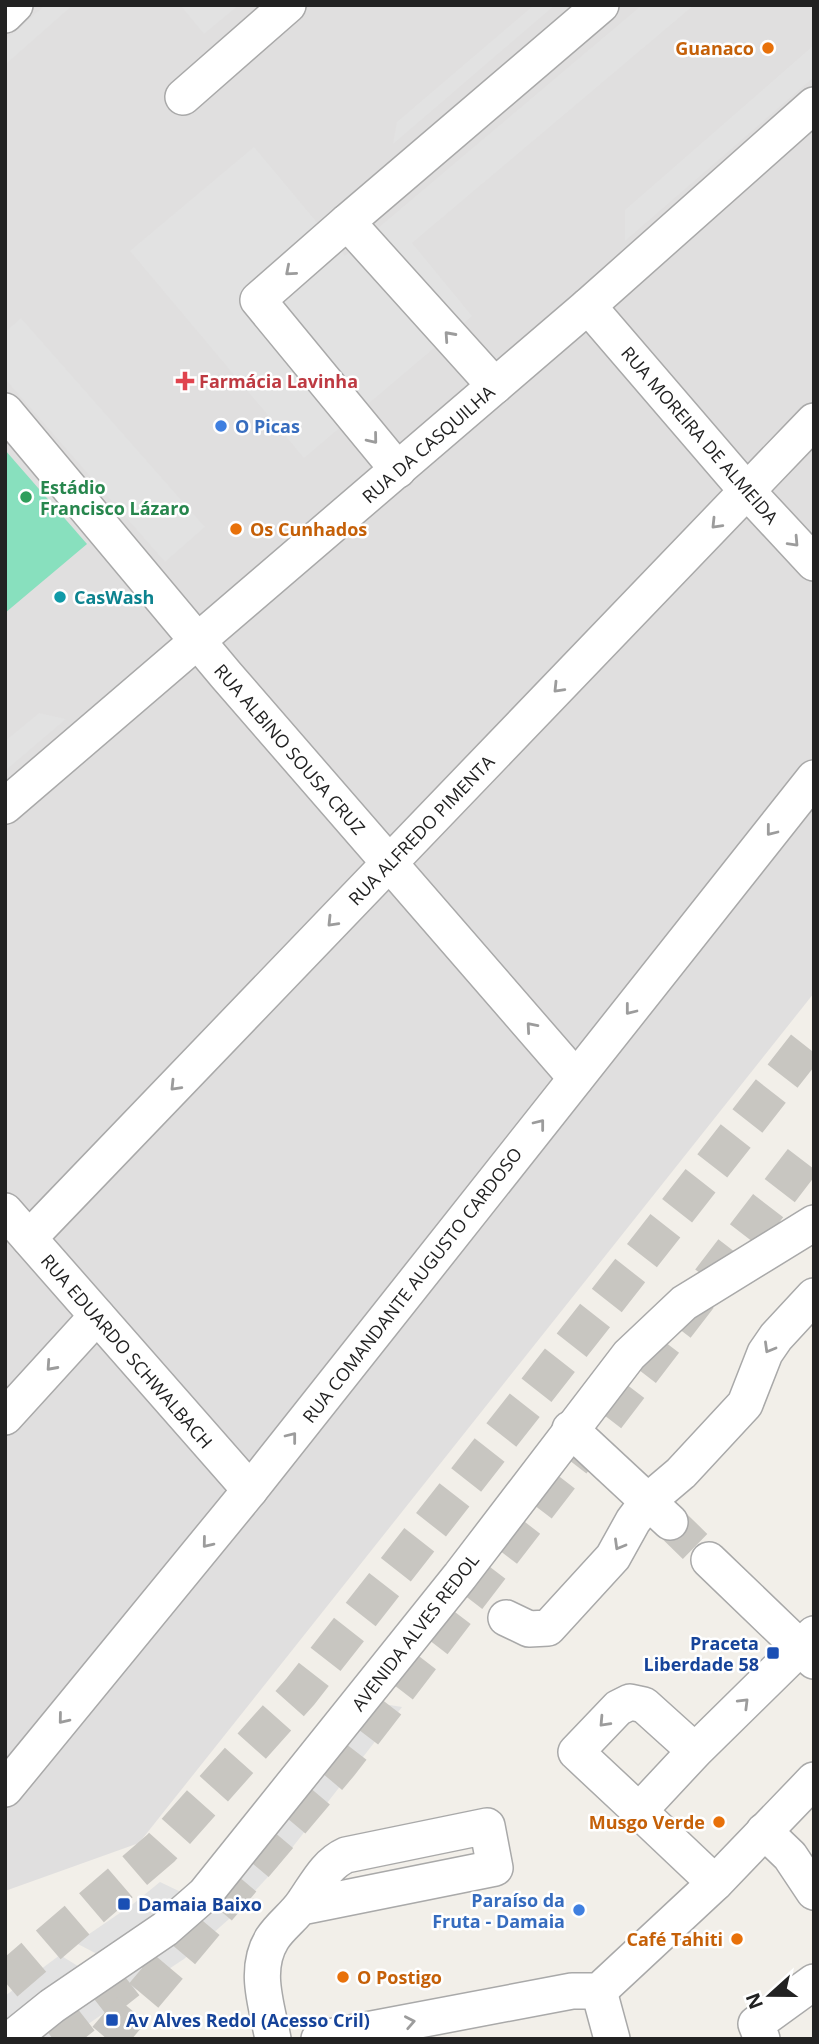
<svg xmlns="http://www.w3.org/2000/svg" width="819" height="2044" viewBox="0 0 819 2044" font-family="'Open Sans',sans-serif">
<style>
.residential{fill:#e0dfdf}
.pitch{fill:#88e0be}
.parking{fill:#e2e2e2}
.lines{fill:none;stroke-linecap:round;stroke-linejoin:round}
.minor-tunnel{stroke:#c8c6c1;stroke-width:35;stroke-dasharray:35 18;stroke-linecap:butt}
.highway-tunnel{stroke:#c8c6c1;stroke-width:38;stroke-dasharray:38 19;stroke-linecap:butt}
.minor-casing{stroke:#a9a9a9;stroke-width:38}
.minor{stroke:#fff;stroke-width:35}
.oneway{stroke:#9c9c9c}
.food-dot{fill:#e8710a;stroke:#fff;stroke-width:2.5}
.health-dot{fill:#e0444e;stroke:#fff;stroke-width:2.5}
.shop-dot{fill:#3f7fe0;stroke:#fff;stroke-width:2.5}
.leisure-dot{fill:#2e9e5b;stroke:#fff;stroke-width:2.5}
.culture-dot{fill:#0f9aa8;stroke:#fff;stroke-width:2.5}
.transit-dot{fill:#1a4fb4;stroke:#fff;stroke-width:2.5}
.labels{text-anchor:middle;dominant-baseline:central;stroke-width:5;stroke-linejoin:round;paint-order:stroke}
.food-label{font-size:18px;font-weight:bold;fill:#c56008;stroke:#fff;text-anchor:end}
.health-label{font-size:18px;font-weight:bold;fill:#be3a42;stroke:#fff;text-anchor:start}
.shop-label{font-size:18px;font-weight:bold;fill:#366cbe;stroke:#fff;text-anchor:start}
.street-label{font-size:18px;fill:#222;stroke:#fff}
.leisure-label{font-size:18px;font-weight:bold;fill:#27864d;stroke:#fff;text-anchor:start}
.culture-label{font-size:18px;font-weight:bold;fill:#0d838f;stroke:#fff;text-anchor:start}
.transit-label{font-size:18px;font-weight:bold;fill:#164399;stroke:#fff;text-anchor:start}
</style>
<rect width="100%" height="100%" fill="#f2efe9"/>
<polygon class="residential" points="5,5 814,5 814,993 139,1843 5,1891"/>
<polygon class="pitch" points="5,450 87,544 5,613"/>
<g class="parking">
<polygon points="45,5 73,5 5,65 5,40"/>
<polygon points="180,5 239,5 204,34"/>
<polygon points="534,5 555,5 393,144 397,122"/>
<polygon points="642,5 694,5 412,243 472,316 304,458 130,251 254,147 345,256"/>
<polygon points="814,45 814,77 625,241 625,210"/>
<polygon points="21,318 205,527 165,562 5,379 5,332"/>
<polygon points="39,713 66,719 5,771 5,741"/>
<polygon points="377,1703 402,1707 277,1867 229,1919 184,1959 137,1990 115,1978"/>
<polygon points="160,1882 183,1893 147,1923 99,1955 76,1943 133,1904"/>
<polygon points="60,1955 81,1968 5,2025 5,1996"/>
<polygon points="98,1989 116,2000 111,2008 67,2039 31,2039"/>
</g>
<g class="lines">
<polyline class="minor-tunnel" points="670,1522 709,1560"/>
<g class="highway-tunnel">
<polyline points="5,1982 161,1848 300,1692 814,1036"/>
<polyline points="53,2039 151,1962"/>
<polyline points="107,2039 340,1763 814,1146"/>
</g>
<g class="minor-casing">
<g id="minor">
<polyline points="5,15 15,5"/>
<polyline points="183,97 288,5"/>
<polyline points="347,222 601,5"/>
<polyline points="588,306 747,491 814,563"/>
<polyline points="5,411 226,675 576,1078"/>
<polyline points="398,470 258,300 347,222 495,386"/>
<polyline points="5,806 588,306 814,105"/>
<polyline points="5,1211 250,1490"/>
<polyline points="29,1238 814,421"/>
<polyline points="5,1417 97,1316"/>
<polyline points="570,1429 670,1522"/>
<polyline points="709,1560 814,1661"/>
<polyline points="506,1618 529,1629 548,1628 613,1557 633,1521 648,1501 681,1473 745,1404 765,1353 776,1337 814,1296"/>
<polyline points="695,1751 644,1705 630,1702 618,1708 576,1752 639,1811 695,1751 814,1634"/>
<polyline points="5,1789 250,1490 814,778"/>
<polyline points="639,1811 715,1883"/>
<polyline points="764,1831 790,1856 814,1892"/>
<polyline points="599,1991 612,2039"/>
<polyline points="11,2039 52,2006 165,1929 205,1894 460,1576 629,1355 684,1303 814,1223"/>
<path d="M273,2039C267,2006 253,1970 272,1939C281,1925 295,1916 304,1902C316,1885 326,1864 346,1855L487,1826L495,1868L301,1907"/>
<polyline points="319,2039 572,1991 599,1991 715,1883 814,1780"/>
<polyline points="762,2039 756,2024 814,1982"/>
</g>
</g>
<use href="#minor" class="minor"/>
</g>
<defs><path id="oneway-chevron" d="M-2-3.5L2.5 0L-2 3.5" fill="none" stroke-width="1.6" stroke-linecap="round" stroke-linejoin="round" transform="scale(1.75)"/></defs>
<g class="oneway">
<use href="#oneway-chevron" transform="translate(290 271) rotate(139)"/>
<use href="#oneway-chevron" transform="translate(449 336) rotate(-132)"/>
<use href="#oneway-chevron" transform="translate(373 439) rotate(51)"/>
<use href="#oneway-chevron" transform="translate(716 524) rotate(134)"/>
<use href="#oneway-chevron" transform="translate(794 542) rotate(47)"/>
<use href="#oneway-chevron" transform="translate(558 688) rotate(134)"/>
<use href="#oneway-chevron" transform="translate(771 831) rotate(128)"/>
<use href="#oneway-chevron" transform="translate(332 922) rotate(134)"/>
<use href="#oneway-chevron" transform="translate(630 1010) rotate(128)"/>
<use href="#oneway-chevron" transform="translate(531 1027) rotate(-131)"/>
<use href="#oneway-chevron" transform="translate(175 1086) rotate(134)"/>
<use href="#oneway-chevron" transform="translate(540 1124) rotate(-52)"/>
<use href="#oneway-chevron" transform="translate(769 1348) rotate(120)"/>
<use href="#oneway-chevron" transform="translate(51 1366) rotate(132)"/>
<use href="#oneway-chevron" transform="translate(292 1437) rotate(-52)"/>
<use href="#oneway-chevron" transform="translate(207 1543) rotate(129)"/>
<use href="#oneway-chevron" transform="translate(619 1545) rotate(120)"/>
<use href="#oneway-chevron" transform="translate(744 1703) rotate(-45)"/>
<use href="#oneway-chevron" transform="translate(63 1719) rotate(129)"/>
<use href="#oneway-chevron" transform="translate(604 1722) rotate(133)"/>
<use href="#oneway-chevron" transform="translate(410 2022) rotate(-11)"/>
</g>
<g class="food-dot">
<circle cx="768" cy="48" r="7"/>
<circle cx="236" cy="529" r="7"/>
<circle cx="719" cy="1822" r="7"/>
<circle cx="737" cy="1939" r="7"/>
<circle cx="343" cy="1977" r="7"/>
</g>
<path class="health-dot" d="M181.5 370.5h7v7h7v7h-7v7h-7v-7h-7v-7h7z"/>
<g class="shop-dot">
<circle cx="221" cy="426" r="7"/>
<circle cx="579" cy="1910" r="7"/>
</g>
<circle class="leisure-dot" cx="26" cy="497" r="7"/>
<circle class="culture-dot" cx="60" cy="597" r="7"/>
<g class="transit-dot">
<rect x="766" y="1646" width="14" height="14" rx="3.5"/>
<rect x="117" y="1897" width="14" height="14" rx="3.5"/>
<rect x="105" y="2013" width="14" height="14" rx="3.5"/>
</g>
<g class="labels">
<g class="food-label">
<text x="754" y="48">Guanaco</text>
<text x="250" y="529" text-anchor="start">Os Cunhados</text>
<text x="705" y="1822">Musgo Verde</text>
<text x="723" y="1939">Café Tahiti</text>
<text x="357" y="1977" text-anchor="start">O Postigo</text>
</g>
<g class="health-label">
<text x="199" y="381">Farmácia Lavinha</text>
</g>
<g class="shop-label">
<text x="235" y="426">O Picas</text>
<text x="565" y="1900" text-anchor="end">Paraíso da<tspan x="565" dy="21">Fruta - Damaia</tspan></text>
</g>
<g class="street-label">
<text transform="translate(700 435) rotate(49)">RUA MOREIRA DE ALMEIDA</text>
<text transform="translate(428 444) rotate(-41)">RUA DA CASQUILHA</text>
<text transform="translate(290 749) rotate(49)">RUA ALBINO SOUSA CRUZ</text>
<text transform="translate(421 830) rotate(-46)">RUA ALFREDO PIMENTA</text>
<text transform="translate(412 1285) rotate(-52)">RUA COMANDANTE AUGUSTO CARDOSO</text>
<text transform="translate(127 1351) rotate(49)">RUA EDUARDO SCHWALBACH</text>
<text transform="translate(415 1632) rotate(-52)">AVENIDA ALVES REDOL</text>
</g>
<g class="leisure-label">
<text x="40" y="487">Estádio<tspan x="40" dy="21">Francisco Lázaro</tspan></text>
</g>
<g class="culture-label">
<text x="74" y="597">CasWash</text>
</g>
<g class="transit-label">
<text x="759" y="1643" text-anchor="end">Praceta<tspan x="759" dy="21">Liberdade 58</tspan></text>
<text x="138" y="1904">Damaia Baixo</text>
<text x="126" y="2020">Av Alves Redol (Acesso Cril)</text>
</g>
</g>
<rect width="819" height="2044" fill="none" stroke="#222222" stroke-width="14"/>
<g transform="translate(770 1995) rotate(249)" stroke="#ffffff" stroke-width="5" paint-order="stroke">
<path d="M0-5L12 26L0 18L-12 26Z" fill="#222222"/>
<text y="-10" font-size="19" font-weight="bold" text-anchor="middle" fill="#222222">N</text>
</g>
</svg>
